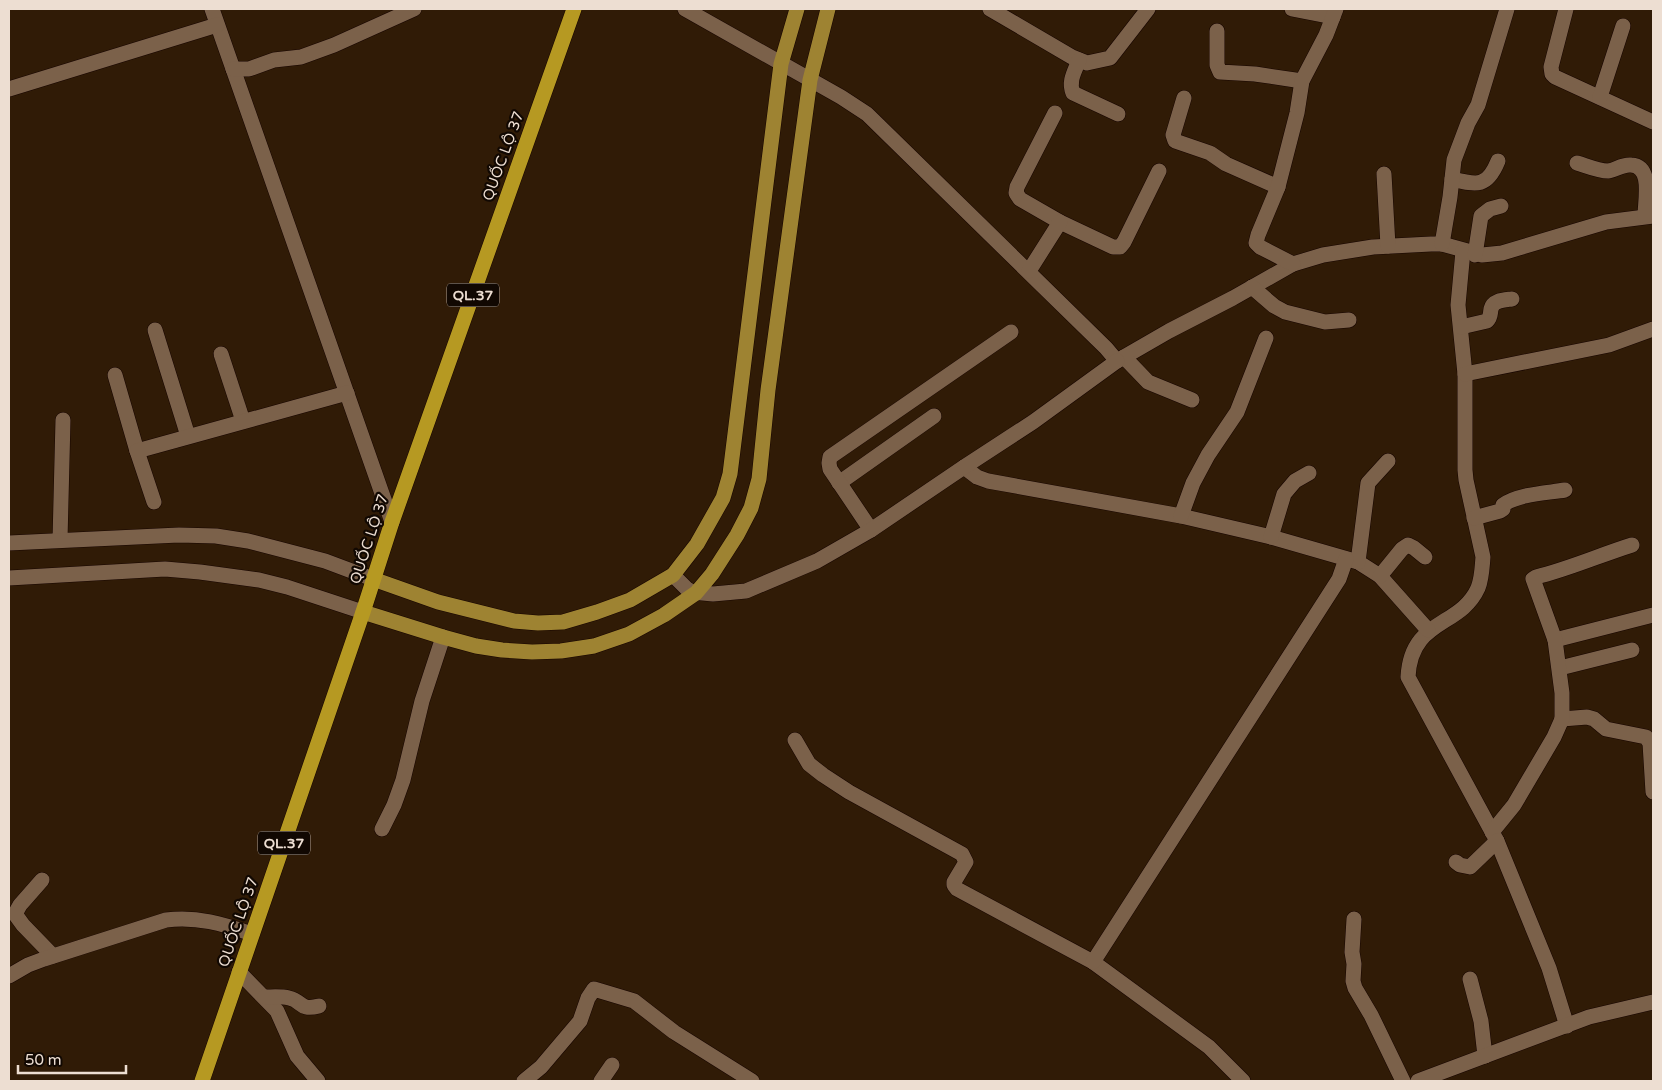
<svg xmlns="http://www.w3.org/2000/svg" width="1662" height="1090" viewBox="0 0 1662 1090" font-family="'Varela Round',sans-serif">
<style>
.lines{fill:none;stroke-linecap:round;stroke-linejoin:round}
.minor-casing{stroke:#170500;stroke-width:16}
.major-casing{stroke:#170500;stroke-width:16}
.highway-casing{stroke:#170500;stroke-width:16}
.minor{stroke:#7b614a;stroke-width:15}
.major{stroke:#9e8332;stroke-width:15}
.highway{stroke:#b69922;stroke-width:15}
.labels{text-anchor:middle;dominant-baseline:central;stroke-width:4.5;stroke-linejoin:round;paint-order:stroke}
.shield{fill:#110802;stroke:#ab9e94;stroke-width:1}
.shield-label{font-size:14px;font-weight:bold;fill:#edded2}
.street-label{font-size:15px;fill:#edded2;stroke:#110802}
</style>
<rect width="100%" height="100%" fill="#301b06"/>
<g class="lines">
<g class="minor-casing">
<g id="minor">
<polyline points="212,9 392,522"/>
<polyline points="685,9 841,97 867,114 1106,348 1117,361 1169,331 1233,298 1293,264 1323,255 1373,247 1431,244 1442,244 1482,255 1502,253 1606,222 1653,216"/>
<polyline points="990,9 1072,57 1087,63 1110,58 1148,9"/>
<polyline points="1292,9 1333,17"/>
<polyline points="1566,9 1551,67 1552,74 1555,77 1653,122"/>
<polyline points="1217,31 1217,65 1220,72 1255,74 1302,81"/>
<path d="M1079,60C1075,71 1068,81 1073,93L1118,114"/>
<polyline points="233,69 249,69 274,60 301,57 334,45 414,9"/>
<polyline points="9,89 217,25"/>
<polyline points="1600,97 1623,26"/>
<polyline points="1184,98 1173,135 1175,141 1210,153 1226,164 1278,187"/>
<polyline points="1055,113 1017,187 1016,193 1020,199 1060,222 1113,247 1120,247 1124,242 1159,171"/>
<path d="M1577,163C1587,166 1598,171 1608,171C1616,170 1622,164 1631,165C1653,166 1645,200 1645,216"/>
<polyline points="1384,174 1388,246"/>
<path d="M1452,179C1477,185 1487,188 1498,161"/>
<polyline points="1442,244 1450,197 1454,160 1468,123 1478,105 1507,9"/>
<path d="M1463,251L1458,305L1465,374V470L1466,480L1483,557C1482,568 1482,578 1478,588C1460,628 1411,618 1408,677L1497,841L1549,968L1567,1026"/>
<polyline points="1475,255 1481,216 1490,209 1501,206"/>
<polyline points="1293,264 1260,247 1256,243 1258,235 1278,187 1297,113 1302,81 1326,35 1336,9"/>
<polyline points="1029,271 1060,222"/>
<polyline points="1252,287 1274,306 1285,312 1325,322 1349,320"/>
<path d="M1461,327L1487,321C1491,317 1490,315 1491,309C1493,300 1504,300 1512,299"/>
<polyline points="155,330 188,436"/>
<polyline points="221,354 243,421"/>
<polyline points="1124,357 1148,382 1192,400"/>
<polyline points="1465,374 1609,345 1653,329"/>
<polyline points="115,375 137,451"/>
<polyline points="964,467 977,477 988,481 1181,516 1271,537 1358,562 1380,576 1428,630"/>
<polyline points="839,483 934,416"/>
<polyline points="154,502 137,451 347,393"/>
<polyline points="1181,516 1193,483 1208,455 1237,412 1266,338"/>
<path d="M1474,518L1500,511L1503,509V505C1518,494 1547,493 1565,490"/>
<polyline points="871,530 830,469 829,463 830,457 1011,332"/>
<polyline points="1271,537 1284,494 1295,481 1309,473"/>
<polyline points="60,540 63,420"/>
<polyline points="9,543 179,535 216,536 248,541 325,561 373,579"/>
<polyline points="1358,562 1368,483 1388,461"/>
<polyline points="673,575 687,589 692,592 713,594 746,591 817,561 871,530 964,467 1033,422 1117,361"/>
<polyline points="1380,576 1402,549 1408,545 1414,548 1425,557"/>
<polyline points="9,578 165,569 200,572 259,580 287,587 363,612"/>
<polyline points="1555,640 1653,615"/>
<polyline points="1560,668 1632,650"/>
<polyline points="1562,719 1587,717 1594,719 1606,729 1646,737 1650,743 1653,792"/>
<polyline points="795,740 809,764 823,775 849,792 962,854 966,862 954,882 954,885 957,889 1093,962 1209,1047 1243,1081"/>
<polyline points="382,829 394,805 403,780 422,701 443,637"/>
<path d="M1492,832L1514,805L1554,737L1562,719V693L1555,640L1533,579L1536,577C1569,569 1600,555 1632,545"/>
<polyline points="1456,862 1460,865 1470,867 1497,841"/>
<polyline points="42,880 20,905 15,914 23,925 53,956"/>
<polyline points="1354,919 1352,952 1354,964 1353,981 1355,988 1371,1015 1403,1081"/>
<polyline points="1093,962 1339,579 1346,559"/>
<polyline points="239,972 277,1011 297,1056 318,1081"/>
<path d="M9,976L28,965L44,959L166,920C197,916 223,924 252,934"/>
<polyline points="1470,979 1481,1021 1485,1056"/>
<path d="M265,997C272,997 281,996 289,998C303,1001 299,1011 319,1006"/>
<polyline points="524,1081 541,1067 580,1021 588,998 594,989 634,1001 674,1032 752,1081"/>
<polyline points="601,1081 612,1065"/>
<polyline points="1418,1081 1589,1017 1653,1002"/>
</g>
</g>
<g class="major-casing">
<g id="major">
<polyline points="373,579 438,602 514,621 538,623 563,622 597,612 630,600 673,575 697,544 723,498 730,474 781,64 797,9"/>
<polyline points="363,612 443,637 476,646 502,650 532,652 561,651 594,646 629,634 664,615 696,593 712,574 737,535 751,508 759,479 768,390 810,80 828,9"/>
</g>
</g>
<g class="highway-casing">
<polyline id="highway" points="202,1081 363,612 392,522 574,9"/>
</g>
<use href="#minor" class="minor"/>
<use href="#major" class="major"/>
<use href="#highway" class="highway"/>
</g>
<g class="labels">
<g class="shield">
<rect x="447" y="283.5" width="52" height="23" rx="4"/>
<rect x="258" y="831.5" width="52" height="23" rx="4"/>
</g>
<g class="shield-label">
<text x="473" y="295">QL.37</text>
<text x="284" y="843">QL.37</text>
</g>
<g class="street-label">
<text transform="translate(503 156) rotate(-70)">QUỐC LỘ 37</text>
<text transform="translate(369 539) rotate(-72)">QUỐC LỘ 37</text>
<text transform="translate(238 922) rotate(-71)">QUỐC LỘ 37</text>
</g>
</g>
<rect width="1662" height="1090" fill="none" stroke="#edded2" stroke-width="20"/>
<path d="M18 1065v8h108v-8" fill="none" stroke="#edded2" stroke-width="2.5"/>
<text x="25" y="1065" font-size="15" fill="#edded2" stroke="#110802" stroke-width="4" paint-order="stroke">50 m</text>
</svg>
